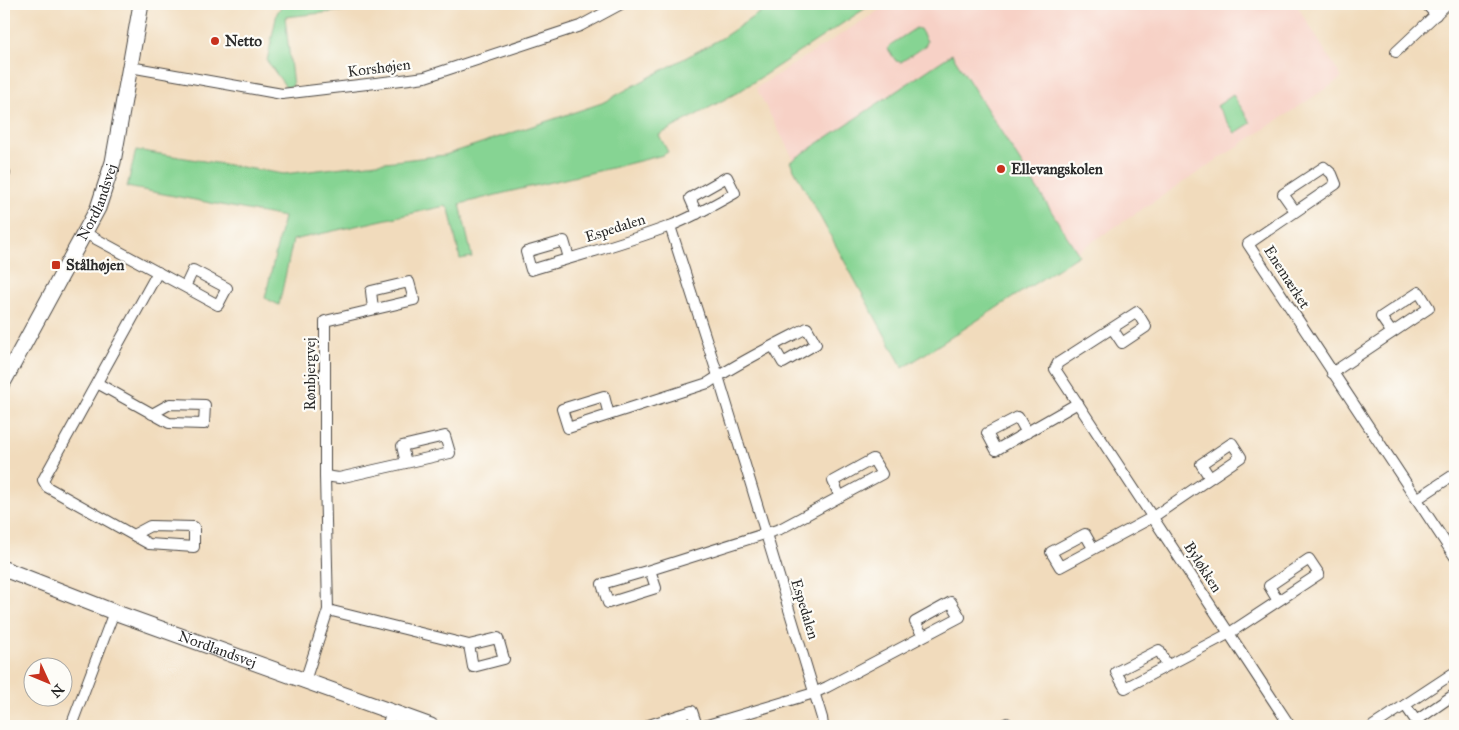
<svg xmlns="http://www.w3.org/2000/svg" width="1459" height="730" viewBox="0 0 1459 730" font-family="'IM FELL Great Primer',serif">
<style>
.built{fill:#f7d1c6}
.green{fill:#86d493;stroke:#58805f}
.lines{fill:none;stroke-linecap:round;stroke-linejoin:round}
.street-casing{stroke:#494541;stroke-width:12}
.secondary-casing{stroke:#494541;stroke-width:17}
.street{stroke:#fff;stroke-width:10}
.secondary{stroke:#fff;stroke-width:15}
.poi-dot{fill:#c8321e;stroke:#fdfcf7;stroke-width:2}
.labels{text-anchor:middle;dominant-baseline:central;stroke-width:4.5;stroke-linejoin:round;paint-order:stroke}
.poi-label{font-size:15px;font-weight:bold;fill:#2b2b2b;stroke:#fdfcf7;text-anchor:start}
.street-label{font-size:15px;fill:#2b2b2b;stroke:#fdfcf7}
</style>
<rect width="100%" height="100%" fill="#fdfcf7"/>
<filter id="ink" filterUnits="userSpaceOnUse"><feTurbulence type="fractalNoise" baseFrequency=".02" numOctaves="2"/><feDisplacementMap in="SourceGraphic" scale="10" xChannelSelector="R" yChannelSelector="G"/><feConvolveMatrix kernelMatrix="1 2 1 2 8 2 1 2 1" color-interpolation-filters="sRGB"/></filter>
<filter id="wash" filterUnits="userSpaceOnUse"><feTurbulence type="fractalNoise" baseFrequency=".0096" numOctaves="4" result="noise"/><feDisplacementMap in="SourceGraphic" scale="20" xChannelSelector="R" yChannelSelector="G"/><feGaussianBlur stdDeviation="1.12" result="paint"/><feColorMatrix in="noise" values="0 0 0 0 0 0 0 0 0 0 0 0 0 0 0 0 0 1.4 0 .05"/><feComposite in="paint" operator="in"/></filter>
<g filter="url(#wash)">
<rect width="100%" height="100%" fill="#f1dbbc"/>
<polygon class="built" points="889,4 1296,4 1342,78 903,366 756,88"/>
<g class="green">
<polygon points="283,4 406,4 285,17 293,86 286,87 267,61 277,13"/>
<path d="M772,4H872L740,91L659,135L668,152L663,155C596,173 528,186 460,204L472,257L460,259L449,209L445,206L293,240L279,305L265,298L284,217L127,187L136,150L284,174L445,155L602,103L722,38Z"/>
<polygon points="916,28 920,29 927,41 926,45 901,62 896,61 888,49 890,45"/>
<polygon points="952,54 1079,255 903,368 790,162"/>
<polygon points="1233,95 1251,123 1235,133 1217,106"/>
</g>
</g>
<g filter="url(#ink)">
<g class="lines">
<g class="street-casing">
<g id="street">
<polyline points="1426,4 1436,15"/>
<polyline points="1396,52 1447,4"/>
<polyline points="130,67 282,94 410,79 425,77 580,26 621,4"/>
<polyline points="4,172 5,173 4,176"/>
<polyline points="1295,211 1283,194 1324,167 1332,174 1336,184 1248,244 1455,557"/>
<polyline points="670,226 718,376 822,718 823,726"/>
<polyline points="85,233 185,287 193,270 227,288 218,305 185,287"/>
<path d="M569,258L564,241L526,252L531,270C577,256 625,243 670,226C693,217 714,205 735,193L727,177L690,198L697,214"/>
<polyline points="1112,328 1122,343 1146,327 1137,312 1058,363 1055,369 1290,726"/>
<polyline points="1332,373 1429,308 1419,292 1381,317 1392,333"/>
<polyline points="97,383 169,423 204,424 205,405 170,404 152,414"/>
<path d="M609,415L604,396L562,409L568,428L708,383C739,362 774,345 807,328L816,344L783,363L773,346"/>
<polyline points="1027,433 1018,417 987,433 996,450 1078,403"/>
<polyline points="325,476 339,478 450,453 445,436 402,446 406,463"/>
<polyline points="1417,499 1455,474"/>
<polyline points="133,535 150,526 194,527 194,547 149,544 47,487 43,480 158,272"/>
<polyline points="1093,548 1085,534 1051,552 1060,567 1153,517 1241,457 1232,443 1201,464 1210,478"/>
<polyline points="650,570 602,584 608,603 656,588 650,570 780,529 882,474 873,459 833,481 840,497"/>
<polyline points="328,610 469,645 498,638 504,659 473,667 469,645"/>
<polyline points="1167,665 1159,650 1116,672 1125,688 1228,634 1319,574 1309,559 1269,586 1278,601"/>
<polyline points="305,681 328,610 325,476 325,321 414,300 409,282 371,291 373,309"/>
<polyline points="1405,705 1452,674 1455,679"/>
<polyline points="71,726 114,612"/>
<polyline points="387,726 392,712"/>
<polyline points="650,726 649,725 692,711 697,726"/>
<polyline points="704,726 814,693 827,687 960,617 951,602 915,622 923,636"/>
<polyline points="1001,726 1007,723 1009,726"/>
<polyline points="1373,726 1405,705 1416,721 1455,694"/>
</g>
</g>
<g class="secondary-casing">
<g id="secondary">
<path id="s1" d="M4,381L98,208L113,162L141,4"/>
<path id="s2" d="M4,569L114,612L431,726"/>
</g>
</g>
<use href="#street" class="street"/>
<use href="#secondary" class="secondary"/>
</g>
</g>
<g class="poi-dot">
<circle cx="215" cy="41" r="5"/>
<circle cx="1001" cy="169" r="5"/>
<rect x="51" y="260" width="10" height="10" rx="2.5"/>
</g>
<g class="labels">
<g class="poi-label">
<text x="225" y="41">Netto</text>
<text x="1011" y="169">Ellevangskolen</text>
<text x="66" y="265">Stålhøjen</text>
</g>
<g class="street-label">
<text transform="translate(379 68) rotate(-7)">Korshøjen</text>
<text stroke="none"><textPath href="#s1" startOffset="202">Nordlandsvej</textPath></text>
<text transform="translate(615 228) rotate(-18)">Espedalen</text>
<text transform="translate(1287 277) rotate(57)">Enemærket</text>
<text transform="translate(310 374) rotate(-90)">Rønbjergvej</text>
<text transform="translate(1203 567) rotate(57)">Byløkken</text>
<text transform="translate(805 609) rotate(73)">Espedalen</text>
<text stroke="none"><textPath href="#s2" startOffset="228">Nordlandsvej</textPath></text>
</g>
</g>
<rect width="1459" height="730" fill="none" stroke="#fdfcf7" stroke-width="20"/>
<g transform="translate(48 682) rotate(134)"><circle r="24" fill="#fdfcf7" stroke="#a9a8a5"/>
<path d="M0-4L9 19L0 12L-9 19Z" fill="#c8321e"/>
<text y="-8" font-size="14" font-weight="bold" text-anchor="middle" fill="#2b2b2b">N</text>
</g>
</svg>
